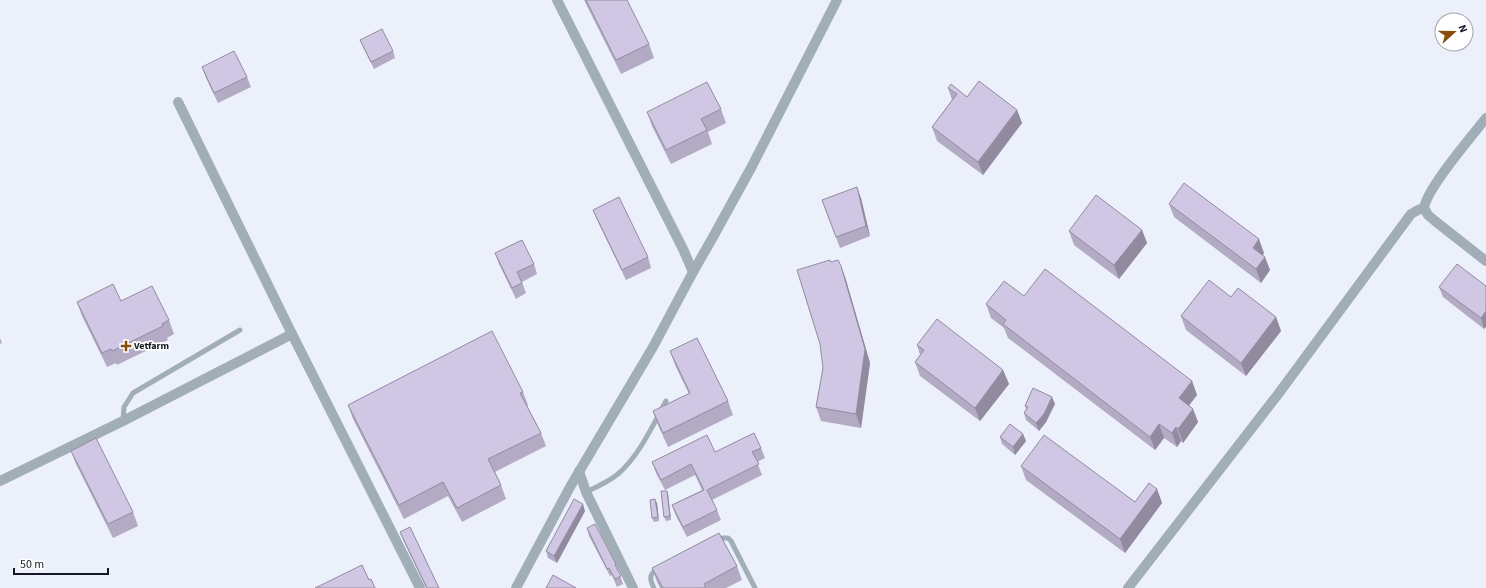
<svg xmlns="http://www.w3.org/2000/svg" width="1486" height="588" viewBox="0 0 1486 588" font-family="'Source Sans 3',sans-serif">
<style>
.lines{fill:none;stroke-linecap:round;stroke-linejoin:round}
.service{stroke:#a2aeb7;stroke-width:5}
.minor{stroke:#a2aeb7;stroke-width:10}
.wall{fill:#b3abc4}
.shaded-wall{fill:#928ba0}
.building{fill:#d0c7e4;stroke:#928ba0}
.poi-dot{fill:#894e09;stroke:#fff;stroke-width:1.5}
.labels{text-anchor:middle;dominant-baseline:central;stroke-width:3.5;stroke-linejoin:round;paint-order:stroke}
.poi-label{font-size:10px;font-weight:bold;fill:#151923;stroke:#fff;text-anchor:start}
</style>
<rect width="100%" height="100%" fill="#ebf0fb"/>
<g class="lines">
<g class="service">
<polyline points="123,421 124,407 133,393 240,330"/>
<path d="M586,492C597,487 608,482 618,474C639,456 653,425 666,401"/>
<polyline points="717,540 722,538 728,538 731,541 755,588"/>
<path d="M654,588C650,580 648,574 658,569"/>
</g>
<g class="minor">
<polyline points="557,0 683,249 693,272"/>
<polyline points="178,102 292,334 420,588"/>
<path d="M1486,118C1472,136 1427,188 1424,208L1428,215L1435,221L1486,261"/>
<polyline points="579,471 586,492 633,588"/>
<polyline points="0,481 123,421 292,334"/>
<polyline points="516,588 570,487 653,347 693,272 713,237 751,168 837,0"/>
<polyline points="1128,588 1279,393 1411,214 1418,210 1424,208"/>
</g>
</g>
<g class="wall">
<polygon points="584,0 627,0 649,44 654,58 621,74"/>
<polygon points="360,40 393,51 395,58 374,69 363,47"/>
<polygon points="202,67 247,77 251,87 218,103 206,78"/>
<polygon points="948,88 967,97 1017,110 1022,123 983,175 937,141 932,127 952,100"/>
<polygon points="721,109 726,123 708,132 712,144 671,164 652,126 647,112"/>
<polygon points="861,198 870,236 840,248 822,200"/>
<polygon points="1169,204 1264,253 1263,255 1270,270 1261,283 1174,217"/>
<polygon points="593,210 648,257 651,268 626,280 597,220"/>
<polygon points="1142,230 1147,243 1119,279 1074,245 1069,231"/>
<polygon points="495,253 534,264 537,274 522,282 526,293 516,299 499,264"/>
<polygon points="831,262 841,266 846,280 870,363 861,428 821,421 816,407 823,368"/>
<polygon points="1486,286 1484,329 1443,297 1439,287"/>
<polygon points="1024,296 1192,381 1197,395 1189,405 1193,409 1198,422 1183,443 1181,441 1177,447 1164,438 1155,450 1008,338 1004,328 991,318 986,304"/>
<polygon points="1231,297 1276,317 1281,331 1246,376 1186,330 1181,316"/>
<polygon points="121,301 169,320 174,334 167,338 168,340 117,365 116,363 107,367 82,316 77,302"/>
<polygon points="0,338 2,343 0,344"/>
<polygon points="917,345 1003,370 1009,384 980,421 920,376 915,362 920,355"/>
<polygon points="670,351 728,401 733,415 668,447 658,425 653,411 689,394 675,365"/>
<polygon points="523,392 528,405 527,406 541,433 546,446 495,472 501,485 506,499 462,522 448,496 404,519 353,419 348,405"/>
<polygon points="1055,404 1046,422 1039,431 1026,420 1024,413 1026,409 1025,406"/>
<polygon points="1023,434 1026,441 1015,455 1002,444 1000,437"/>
<polygon points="761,448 765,458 757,462 762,475 712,500 717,510 721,520 687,537 676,516 672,505 702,490 695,475 665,490 656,473 652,462 715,452"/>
<polygon points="71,451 133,512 138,526 113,538 76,464"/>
<polygon points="1021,466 1135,502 1157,489 1162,503 1125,553 1026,480"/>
<polygon points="667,491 668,494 671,520 666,521 664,517"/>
<polygon points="657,503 659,521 654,522 652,518"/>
<polygon points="585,511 557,563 548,558 546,551"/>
<polygon points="587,528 616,564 623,584 617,587 612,575 610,576 589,536"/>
<polygon points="400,532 439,588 426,588 404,542"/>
<polygon points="737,566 742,580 726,588 660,588 657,582 652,568"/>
</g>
<g class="shaded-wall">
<polygon points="1017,110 1022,123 983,175 978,162"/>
<polygon points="857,187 861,198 870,236 866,226"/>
<polygon points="1142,230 1147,243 1119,279 1114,265"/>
<polygon points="1259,239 1264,253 1258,261 1253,248"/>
<polygon points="1265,257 1270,270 1261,283 1256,269"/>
<polygon points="841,266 846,280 870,363 861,428 856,414"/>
<polygon points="1486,311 1486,327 1484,329 1481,318"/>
<polygon points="1276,317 1281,331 1246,376 1241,363"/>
<polygon points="1003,370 1009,384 980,421 975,408"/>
<polygon points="1192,381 1197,395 1184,412 1179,398"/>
<polygon points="1052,397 1055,404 1046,422 1039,431 1036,423"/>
<polygon points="1193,409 1198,422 1183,443 1178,429"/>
<polygon points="1159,424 1164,438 1155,450 1150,437"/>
<polygon points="1176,427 1181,441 1177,447 1172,433"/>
<polygon points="1023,434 1026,441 1015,455 1013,447"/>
<polygon points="1157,489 1162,503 1125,553 1120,539"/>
<polygon points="667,491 668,494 671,520 670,516"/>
<polygon points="655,499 657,503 659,521 658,517"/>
<polygon points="583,504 585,511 557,563 554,556"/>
</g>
<g class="building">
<polygon points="586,0 627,0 649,44 616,60"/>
<polygon points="382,29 393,51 371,62 360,40"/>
<polygon points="234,51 247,77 214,93 202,67"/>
<polygon points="979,81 1017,110 978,162 932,127 957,94 948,88 951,84 967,97"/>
<polygon points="707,82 721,109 701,119 707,130 666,150 647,112"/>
<polygon points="1184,183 1259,239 1253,248 1265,257 1256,269 1169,204"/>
<polygon points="857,187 866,226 836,237 822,200"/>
<polygon points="1096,195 1142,230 1114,265 1069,231"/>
<polygon points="619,197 648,257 622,270 593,210"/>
<polygon points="522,240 534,264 517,272 522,283 512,288 495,253"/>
<polygon points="830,260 831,262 838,260 841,266 865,349 856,414 816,407 823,368 820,344 797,270"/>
<polygon points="1457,264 1486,286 1486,311 1481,318 1439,287"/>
<polygon points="1045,269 1192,381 1179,398 1193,409 1178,429 1176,427 1172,433 1159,424 1150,437 1003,324 1006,320 986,304 1004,281 1024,296"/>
<polygon points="1209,280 1231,297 1238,288 1276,317 1241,363 1181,316"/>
<polygon points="113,284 121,301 152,286 169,320 162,324 163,326 112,351 111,349 102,353 77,302"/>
<polygon points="937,319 1003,370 975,408 915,362 924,350 917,345"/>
<polygon points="492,331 523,392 520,393 541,433 488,459 501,485 457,508 443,482 399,505 348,405"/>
<polygon points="697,338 728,401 663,433 653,411 690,393 670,351"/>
<polygon points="1033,388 1052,397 1044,414 1036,423 1024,413 1028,407 1025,406"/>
<polygon points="1010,424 1023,434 1013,447 1000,437"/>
<polygon points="754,433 761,448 752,452 759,464 707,490 717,510 683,527 672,505 704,490 691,464 661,480 652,462 707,435 715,452"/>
<polygon points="1044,435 1135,502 1149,483 1157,489 1120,539 1021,466"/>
<polygon points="96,438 133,512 108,524 71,451"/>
<polygon points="661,491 667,491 670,516 664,517"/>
<polygon points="574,499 583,504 554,556 546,551"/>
<polygon points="655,499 658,517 652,518 650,500"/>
<polygon points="595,524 616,564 615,565 621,576 615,579 609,568 607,569 587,528"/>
<polygon points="410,527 439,588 427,588 400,532"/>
<polygon points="719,533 737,566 704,584 706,588 663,588 652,568"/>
<polygon points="362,565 369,580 371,579 375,588 315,588"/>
<polygon points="553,575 576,588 546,588"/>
</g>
<path class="poi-dot" d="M124 340h4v4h4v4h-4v4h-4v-4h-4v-4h4z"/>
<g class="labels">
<g class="poi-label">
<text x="134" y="346">Vetfarm</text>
</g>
</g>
<g transform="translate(1454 32) rotate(69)"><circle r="19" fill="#ffffff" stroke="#a1a3a7"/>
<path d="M0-3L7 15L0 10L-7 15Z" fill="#894e09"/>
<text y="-6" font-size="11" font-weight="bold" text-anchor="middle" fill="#151923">N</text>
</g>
<path d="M14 568v6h94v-6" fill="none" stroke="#151923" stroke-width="2"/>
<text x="20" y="568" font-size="12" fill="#151923" stroke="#ffffff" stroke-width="3" paint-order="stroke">50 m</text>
</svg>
